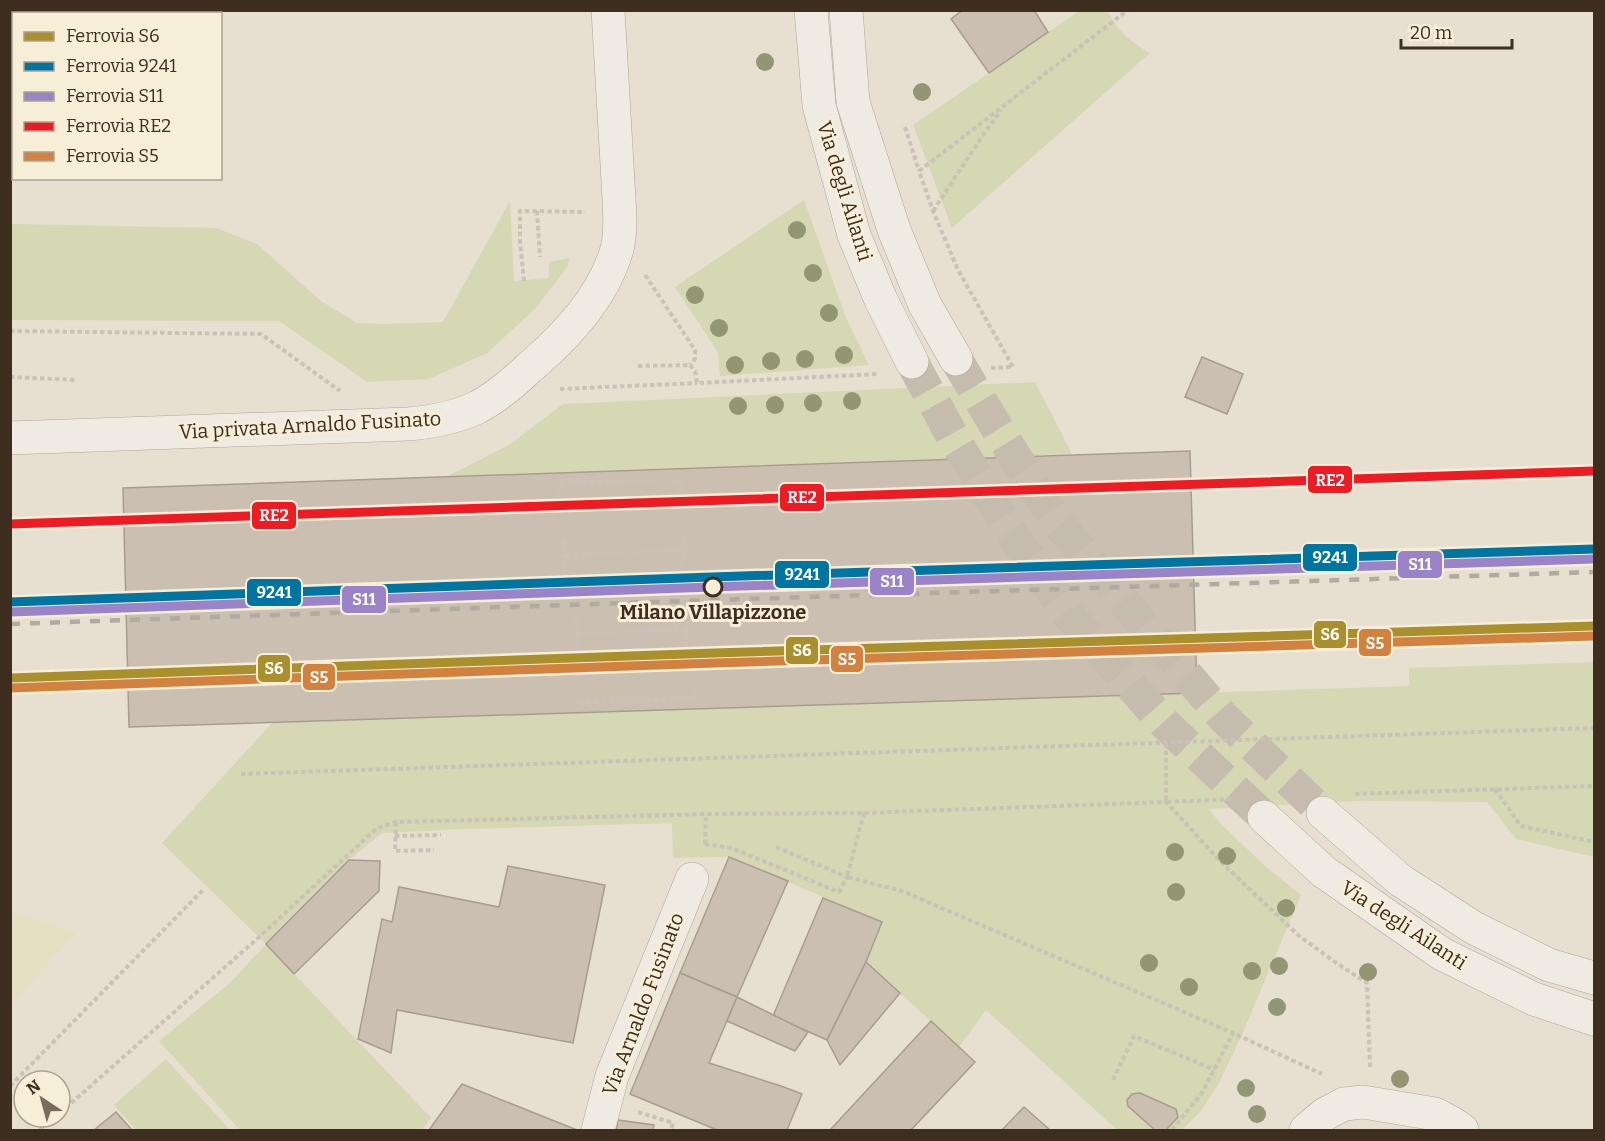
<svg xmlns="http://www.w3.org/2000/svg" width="1605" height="1141" viewBox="0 0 1605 1141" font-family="Bitter,serif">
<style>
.farmland{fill:#e6dfc2}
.green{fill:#d6d7b3}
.building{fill:#cbbfb2;stroke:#a89c90;stroke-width:1.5}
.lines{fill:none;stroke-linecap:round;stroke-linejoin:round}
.minor-tunnel{stroke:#c5bcae;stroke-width:33;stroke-dasharray:33 16;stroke-linecap:butt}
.minor-casing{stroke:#ada599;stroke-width:34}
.path{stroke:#c8c2b9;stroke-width:4;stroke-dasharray:4.5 3;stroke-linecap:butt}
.minor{stroke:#efebe3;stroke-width:33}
.rail{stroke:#afaaa2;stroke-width:4.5;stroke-dasharray:10 10;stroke-linecap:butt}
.rail-1-casing{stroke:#f7eed8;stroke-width:14}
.rail-2-casing{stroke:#f7eed8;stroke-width:14}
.rail-3-casing{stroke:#f7eed8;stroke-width:14}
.rail-4-casing{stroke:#f7eed8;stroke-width:14}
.rail-5-casing{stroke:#f7eed8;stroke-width:14}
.rail-1{stroke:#aa8f2d;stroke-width:9}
.rail-2{stroke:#0075a1;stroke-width:9}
.rail-3{stroke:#9a83c9;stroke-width:9}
.rail-4{stroke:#ed1c24;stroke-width:9}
.rail-5{stroke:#d2813f;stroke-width:9}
.tree{fill:#929673}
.stop-dot{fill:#f7eed8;stroke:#3d2e20;stroke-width:3}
.labels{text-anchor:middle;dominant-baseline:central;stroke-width:6;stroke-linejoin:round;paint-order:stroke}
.street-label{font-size:20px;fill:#3d2e20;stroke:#f7eed8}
.stop-label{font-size:20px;font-weight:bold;fill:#3d2e20;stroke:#f7eed8}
.line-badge{stroke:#f7eed8;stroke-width:2}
.badge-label{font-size:16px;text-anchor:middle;font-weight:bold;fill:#fff}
</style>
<rect width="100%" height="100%" fill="#e7e0d1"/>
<polygon class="farmland" points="11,911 76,933 11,1003 10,911"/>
<g class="green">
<path d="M1079,11H1108C1120,34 1129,40 1150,53L952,228L913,125Z"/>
<polygon points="804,200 846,318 869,365 720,376 718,352 675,287"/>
<polygon points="510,201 514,281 549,278 549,262 569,258 568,266 535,309 487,353 429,379 367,382 279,321 11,320 11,224 216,228 257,244 321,301 357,323 383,324 443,322"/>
<polygon points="1035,382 1072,454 448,476 509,445 563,404"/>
<polygon points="1594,662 1594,857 1516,839 1487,802 1359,801 1209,809 1220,823 1265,866 1301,895 1241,1037 1218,1085 1201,1111 1182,1130 1117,1130 986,1010 959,1047 866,962 882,922 729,857 673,858 672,823 464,829 382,833 349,860 266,944 431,1118 422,1130 240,1130 159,1041 230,983 266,944 162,843 272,723 1409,686 1409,668"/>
<polygon points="166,1059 230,1130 136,1130 114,1105"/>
</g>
<g class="building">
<polygon points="963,10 1034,10 1048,32 989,73 951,19"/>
<polygon points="1202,357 1243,374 1227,414 1185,397"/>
<polygon points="1190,451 1197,693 129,727 123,488"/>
<polygon points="729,857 788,881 737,997 680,973"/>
<polygon points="349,860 380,861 379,891 294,974 266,944"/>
<polygon points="508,866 605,885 573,1043 397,1010 391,1053 358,1039 382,919 392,922 399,887 499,907"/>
<polygon points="823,898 882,922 866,962 827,1040 773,1016"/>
<polygon points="866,962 900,993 840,1065 827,1040"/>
<polygon points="680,973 737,997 709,1063 781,1086 802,1094 787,1130 717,1130 630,1094"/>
<polygon points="737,997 808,1032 795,1051 727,1021"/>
<polygon points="931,1021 975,1062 911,1130 830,1130"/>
<polygon points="462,1084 577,1130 429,1130"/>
<polygon points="1140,1093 1176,1109 1178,1117 1166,1130 1155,1130 1128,1106 1127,1100 1132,1094"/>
<polygon points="1024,1107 1050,1130 1002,1130"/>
<polygon points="116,1112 132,1130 94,1130"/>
<polygon points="618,1120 654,1125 653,1130 616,1130"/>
</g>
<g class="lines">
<g class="minor-tunnel">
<polyline points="956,359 997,428 1054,518 1136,616 1223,717 1323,813"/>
<polyline points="912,362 954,439 1003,520 1068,614 1164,723 1264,817"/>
</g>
<g class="minor-casing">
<g id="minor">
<polyline points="811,10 819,105 854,235 881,300 912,362"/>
<polyline points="846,10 853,102 894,230 925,305 956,359"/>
<path d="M10,438L408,424C432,422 455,418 478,407C497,397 513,383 529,368C566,336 603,298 617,249C621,233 620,215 619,199L608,10"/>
<polyline points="1323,813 1400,880 1474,928 1549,965 1594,978"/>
<polyline points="1264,817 1324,872 1442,954 1534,999 1594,1019"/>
<polyline points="598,1130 612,1076 692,879"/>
<polyline points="1306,1130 1325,1114 1344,1104 1363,1102 1435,1114 1452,1123 1462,1130"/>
</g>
</g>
<g class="path">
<polyline points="905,127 919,171"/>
<polyline points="537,211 540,257"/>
<polyline points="933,211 981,138 1001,110"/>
<polyline points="645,275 695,350 695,359 690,365"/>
<polyline points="524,281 520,241 520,211 585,212"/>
<polyline points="10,331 261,334 340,391"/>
<polyline points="690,365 695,371 697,383 878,374"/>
<polyline points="638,366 690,365"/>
<polyline points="991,368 1013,367 958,270 933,211 919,171 1128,10"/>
<polyline points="10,377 77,380"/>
<polyline points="560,389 697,383"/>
<polyline points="560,497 559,483 680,480 680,493"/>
<polyline points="565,539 565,574"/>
<polyline points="566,555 684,550"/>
<polyline points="682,569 685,535"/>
<polyline points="576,616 577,650"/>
<polyline points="577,634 687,629"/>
<polyline points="686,647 687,612"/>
<polyline points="576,690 576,702 695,698 694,686"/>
<polyline points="1166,743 1166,802 1234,799"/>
<polyline points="241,774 1594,728"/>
<polyline points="1495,789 1521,826 1594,842"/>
<polyline points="1355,794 1594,786"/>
<polyline points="864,813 847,877 902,891 1233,1033 1322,1074"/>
<polyline points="396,822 395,851 434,850"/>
<polyline points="395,836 441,835"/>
<polyline points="705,844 731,848 839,892 847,877 776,847"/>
<polyline points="705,844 706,814"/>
<polyline points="1113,1080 1134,1036 1215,1070"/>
<polyline points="10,1086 203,890"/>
<polyline points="638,1112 673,1123 671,1130"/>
<polyline points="60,1113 258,938 377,828 396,822 706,814 864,813 1166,802 1222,863 1298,935 1332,960 1367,983 1370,1067"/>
<polyline points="40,1130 55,1117"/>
<polyline points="1172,1130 1202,1093 1233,1033"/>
</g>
<use href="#minor" class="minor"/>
<polyline class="rail" points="10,624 713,600 1594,572"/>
<g class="rail-1-casing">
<polyline id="rail-1" points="10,678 715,653 1594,626"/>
</g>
<g class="rail-2-casing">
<polyline id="rail-2" points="10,602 712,577 1594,549"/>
</g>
<g class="rail-3-casing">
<polyline id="rail-3" points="10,612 712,587 1594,559"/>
</g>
<g class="rail-4-casing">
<polyline id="rail-4" points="10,524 1594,471"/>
</g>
<g class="rail-5-casing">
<polyline id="rail-5" points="10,688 715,663 1594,636"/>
</g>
<use href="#rail-1" class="rail-1"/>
<use href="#rail-2" class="rail-2"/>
<use href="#rail-3" class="rail-3"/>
<use href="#rail-4" class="rail-4"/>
<use href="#rail-5" class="rail-5"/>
</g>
<g class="tree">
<circle cx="765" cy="62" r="9"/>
<circle cx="922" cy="92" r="9"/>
<circle cx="797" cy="230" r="9"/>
<circle cx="813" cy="273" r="9"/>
<circle cx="695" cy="295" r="9"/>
<circle cx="829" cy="313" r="9"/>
<circle cx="719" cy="328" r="9"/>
<circle cx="844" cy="355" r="9"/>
<circle cx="805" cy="359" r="9"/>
<circle cx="771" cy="361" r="9"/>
<circle cx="735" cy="365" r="9"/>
<circle cx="852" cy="401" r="9"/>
<circle cx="813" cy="403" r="9"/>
<circle cx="775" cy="405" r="9"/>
<circle cx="738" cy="406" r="9"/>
<circle cx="1175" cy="852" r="9"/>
<circle cx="1227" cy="856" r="9"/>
<circle cx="1176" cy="892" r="9"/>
<circle cx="1286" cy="908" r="9"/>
<circle cx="1149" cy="963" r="9"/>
<circle cx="1279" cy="966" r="9"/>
<circle cx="1252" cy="971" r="9"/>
<circle cx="1368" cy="972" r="9"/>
<circle cx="1189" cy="987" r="9"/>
<circle cx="1277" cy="1007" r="9"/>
<circle cx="1400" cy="1079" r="9"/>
<circle cx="1246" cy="1088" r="9"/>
<circle cx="1257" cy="1114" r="9"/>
</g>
<circle class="stop-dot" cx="713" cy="587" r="9"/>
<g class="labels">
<g class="street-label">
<text transform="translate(845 191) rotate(73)">Via degli Ailanti</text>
<text transform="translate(310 425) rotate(-3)">Via privata Arnaldo Fusinato</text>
<text transform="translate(1404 925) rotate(33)">Via degli Ailanti</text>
<text transform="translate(643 1004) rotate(-69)">Via Arnaldo Fusinato</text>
</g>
<g class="stop-label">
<text x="713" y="612">Milano Villapizzone</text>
</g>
</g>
<g class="line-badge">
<rect x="1307" y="465" width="46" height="29" rx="6" fill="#ed1c24"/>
<rect x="779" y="483" width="46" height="29" rx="6" fill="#ed1c24"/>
<rect x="251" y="501" width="46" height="29" rx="6" fill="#ed1c24"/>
<rect x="1302" y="543" width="56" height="29" rx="6" fill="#0075a1"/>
<rect x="1397" y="550" width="46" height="29" rx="6" fill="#9a83c9"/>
<rect x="774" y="560" width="56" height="29" rx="6" fill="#0075a1"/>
<rect x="869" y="567" width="46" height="29" rx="6" fill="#9a83c9"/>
<rect x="246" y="578" width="56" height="29" rx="6" fill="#0075a1"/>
<rect x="341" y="585" width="46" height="29" rx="6" fill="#9a83c9"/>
<rect x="1313" y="620" width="34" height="29" rx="6" fill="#aa8f2d"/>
<rect x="1358" y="628" width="34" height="29" rx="6" fill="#d2813f"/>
<rect x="785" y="636" width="34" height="29" rx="6" fill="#aa8f2d"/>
<rect x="830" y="645" width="34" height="28" rx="6" fill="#d2813f"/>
<rect x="257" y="654" width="34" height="29" rx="6" fill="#aa8f2d"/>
<rect x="302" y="663" width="34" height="28" rx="6" fill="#d2813f"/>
</g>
<g class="badge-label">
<text x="1330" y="486">RE2</text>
<text x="802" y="503">RE2</text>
<text x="274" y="521">RE2</text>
<text x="1330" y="563">9241</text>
<text x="1420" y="570">S11</text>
<text x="802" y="580">9241</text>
<text x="892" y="587">S11</text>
<text x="274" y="598">9241</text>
<text x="364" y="605">S11</text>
<text x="1330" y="640">S6</text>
<text x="1375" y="649">S5</text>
<text x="802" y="656">S6</text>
<text x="847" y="665">S5</text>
<text x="274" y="674">S6</text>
<text x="319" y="683">S5</text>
</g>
<rect width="1605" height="1141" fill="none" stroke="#3d2e20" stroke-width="24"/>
<rect x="12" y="12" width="210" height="168" fill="#f7eed8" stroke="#ada18e" stroke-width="1.5"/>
<rect x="24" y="32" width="30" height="9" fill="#aa8f2d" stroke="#ada18e" stroke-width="1.5"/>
<text x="66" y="42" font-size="18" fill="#3d2e20">Ferrovia S6</text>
<rect x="24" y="62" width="30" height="9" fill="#0075a1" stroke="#ada18e" stroke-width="1.5"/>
<text x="66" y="72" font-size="18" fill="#3d2e20">Ferrovia 9241</text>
<rect x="24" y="92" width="30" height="9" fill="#9a83c9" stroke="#ada18e" stroke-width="1.5"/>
<text x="66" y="102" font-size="18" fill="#3d2e20">Ferrovia S11</text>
<rect x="24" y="122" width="30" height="9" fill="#ed1c24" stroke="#ada18e" stroke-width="1.5"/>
<text x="66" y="132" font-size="18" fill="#3d2e20">Ferrovia RE2</text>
<rect x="24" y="152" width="30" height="9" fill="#d2813f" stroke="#ada18e" stroke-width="1.5"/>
<text x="66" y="162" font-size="18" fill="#3d2e20">Ferrovia S5</text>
<g transform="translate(42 1099) rotate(324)"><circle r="28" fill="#f7eed8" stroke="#ada18e" stroke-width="1.5"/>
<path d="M0-4.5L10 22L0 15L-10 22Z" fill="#786c5e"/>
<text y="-9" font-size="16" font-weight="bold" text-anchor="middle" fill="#3d2e20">N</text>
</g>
<path d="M1401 39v9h111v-9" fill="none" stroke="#3d2e20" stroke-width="3"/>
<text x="1410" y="39" font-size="18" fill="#3d2e20" stroke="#f7eed8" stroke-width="4.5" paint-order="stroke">20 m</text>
</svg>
